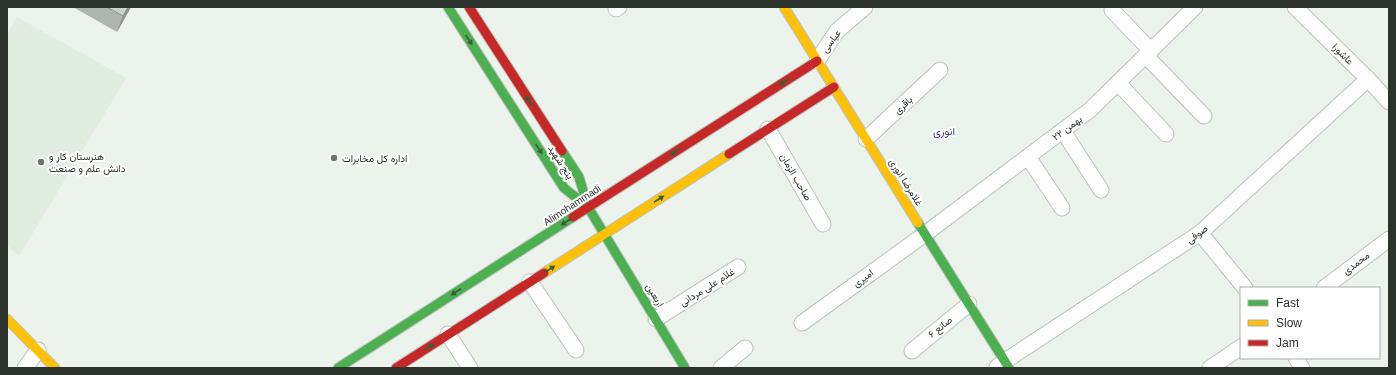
<svg xmlns="http://www.w3.org/2000/svg" width="1396" height="375" viewBox="0 0 1396 375" font-family="Helvetica,Vazirmatn,sans-serif">
<style>
.built{fill:#e0ede0}
.lines{fill:none;stroke-linecap:round;stroke-linejoin:round}
.street-casing{stroke:#bdc3be;stroke-width:17}
.fast-casing{stroke:#bdc3be;stroke-width:11}
.slow-casing{stroke:#bdc3be;stroke-width:11}
.jam-casing{stroke:#bdc3be;stroke-width:11}
.street{stroke:#fcfdfc;stroke-width:15}
.fast{stroke:#4caf50;stroke-width:9}
.slow{stroke:#ffc107;stroke-width:9}
.jam{stroke:#c62828;stroke-width:9}
.wall{fill:#adb5b1}
.shaded-wall{fill:#8d9490}
.building{fill:#c9d3ce;stroke:#8d9490}
.oneway{fill:#375e39}
.poi-dot{fill:#6f756f;stroke:#fff;stroke-width:1.5}
.labels{text-anchor:middle;dominant-baseline:central;stroke-width:4;stroke-linejoin:round;paint-order:stroke}
.street-label{font-size:10px;fill:#2c322c;stroke:#fff}
.poi-label{font-size:10px;fill:#2c322c;stroke:#fff;text-anchor:start}
.neighbourhood-label{font-size:11px;fill:#413672;stroke:#fff}
</style>
<rect width="100%" height="100%" fill="#ecf2ec"/>
<polygon class="built" points="17,17 126,78 19,256 7,245 7,34"/>
<g class="lines">
<g class="street-casing">
<g id="street">
<polyline points="1295,7 1368,79 1389,102"/>
<polyline points="616,9 619,7"/>
<polyline points="1112,10 1151,51"/>
<polyline points="1146,56 1204,116"/>
<polyline points="817,61 837,31 865,7"/>
<polyline points="1118,83 1166,134"/>
<polyline points="768,129 823,224"/>
<polyline points="1063,131 1101,190"/>
<polyline points="866,139 940,70"/>
<polyline points="1028,157 1062,208"/>
<polyline points="1200,233 1245,288"/>
<polyline points="530,282 576,350"/>
<polyline points="1324,288 1389,239"/>
<polyline points="656,319 738,267"/>
<polyline points="802,323 925,234 1090,110 1195,7"/>
<polyline points="448,334 470,368"/>
<polyline points="912,351 969,304"/>
<polyline points="1296,358 1302,368"/>
<polyline points="997,367 1005,361 1200,233 1368,79"/>
<polyline points="25,368 38,350"/>
<polyline points="721,368 745,348"/>
<polyline points="1210,368 1241,347"/>
</g>
</g>
<g class="fast-casing">
<g id="fast">
<polyline points="448,7 564,188 588,207"/>
<polyline points="562,151 579,177 588,207 685,368"/>
<polyline points="918,223 1009,368"/>
<polyline points="338,368 573,217"/>
</g>
</g>
<g class="slow-casing">
<g id="slow">
<polyline points="784,7 918,223"/>
<polyline points="544,273 729,154"/>
<polyline points="7,319 55,368"/>
</g>
</g>
<g class="jam-casing">
<g id="jam">
<polyline points="469,7 562,151"/>
<polyline points="729,154 834,87"/>
<polyline points="573,217 817,61"/>
<polyline points="396,368 544,273"/>
</g>
</g>
<use href="#street" class="street"/>
<use href="#fast" class="fast"/>
<use href="#slow" class="slow"/>
<use href="#jam" class="jam"/>
</g>
<polygon class="wall" points="73,7 131,7 117,32"/>
<polygon class="shaded-wall" points="128,7 131,7 117,32 123,16"/>
<polygon class="building" points="107,7 128,7 123,16"/>
<defs><path id="oneway-solid" d="M-6-.8H1V-3.2L6.5 0L1 3.2V.8H-6Z"/></defs>
<g class="oneway">
<use href="#oneway-solid" transform="translate(469 40) rotate(57)"/>
<use href="#oneway-solid" transform="translate(784 82) rotate(147)"/>
<use href="#oneway-solid" transform="translate(529 101) rotate(-123)"/>
<use href="#oneway-solid" transform="translate(539 149) rotate(57)"/>
<use href="#oneway-solid" transform="translate(675 152) rotate(147)"/>
<use href="#oneway-solid" transform="translate(659 199) rotate(-33)"/>
<use href="#oneway-solid" transform="translate(566 222) rotate(147)"/>
<use href="#oneway-solid" transform="translate(550 269) rotate(-33)"/>
<use href="#oneway-solid" transform="translate(456 292) rotate(147)"/>
<use href="#oneway-solid" transform="translate(429 347) rotate(-33)"/>
</g>
<g class="poi-dot">
<circle cx="334" cy="158" r="4"/>
<circle cx="41" cy="162" r="4"/>
</g>
<g class="labels">
<g class="street-label">
<text transform="translate(831 41) rotate(-54)">عباسی</text>
<text transform="translate(1343 54) rotate(45)">عاشورا</text>
<text transform="translate(903 105) rotate(-43)">باقری</text>
<text transform="translate(1067 128) rotate(-37)">۲۲ بهمن</text>
<text transform="translate(561 162) rotate(57)">پنج شهید</text>
<text transform="translate(796 177) rotate(60)">صاحب الزمان</text>
<text transform="translate(906 182) rotate(58)">غلامرضا انوری</text>
<text transform="translate(572 205) rotate(-33)">Alimohammadi</text>
<text transform="translate(1197 234) rotate(-37)">صوفی</text>
<text transform="translate(1356 263) rotate(-37)">محمدی</text>
<text transform="translate(863 278) rotate(-36)">امیری</text>
<text transform="translate(707 287) rotate(-32)">غلام علی مردانی</text>
<text transform="translate(655 295) rotate(59)">اربعین</text>
<text transform="translate(940 327) rotate(-39)">صانع ۶</text>
</g>
<g class="poi-label">
<text x="49" y="156">هنرستان کار و<tspan x="49" dy="12">دانش علم و صنعت</tspan></text>
<text x="342" y="158">اداره کل مخابرات</text>
</g>
<g class="neighbourhood-label">
<text x="944" y="131">انوری</text>
</g>
</g>
<rect width="1396" height="375" fill="none" stroke="#2c322c" stroke-width="16"/>
<rect x="1240" y="287" width="140" height="72" fill="#ffffff" stroke="#abadab"/>
<rect x="1248" y="300" width="20" height="6" fill="#4caf50" stroke="#abadab"/>
<text x="1276" y="307" font-size="12" fill="#2c322c">Fast</text>
<rect x="1248" y="320" width="20" height="6" fill="#ffc107" stroke="#abadab"/>
<text x="1276" y="327" font-size="12" fill="#2c322c">Slow</text>
<rect x="1248" y="340" width="20" height="6" fill="#c62828" stroke="#abadab"/>
<text x="1276" y="347" font-size="12" fill="#2c322c">Jam</text>
</svg>
